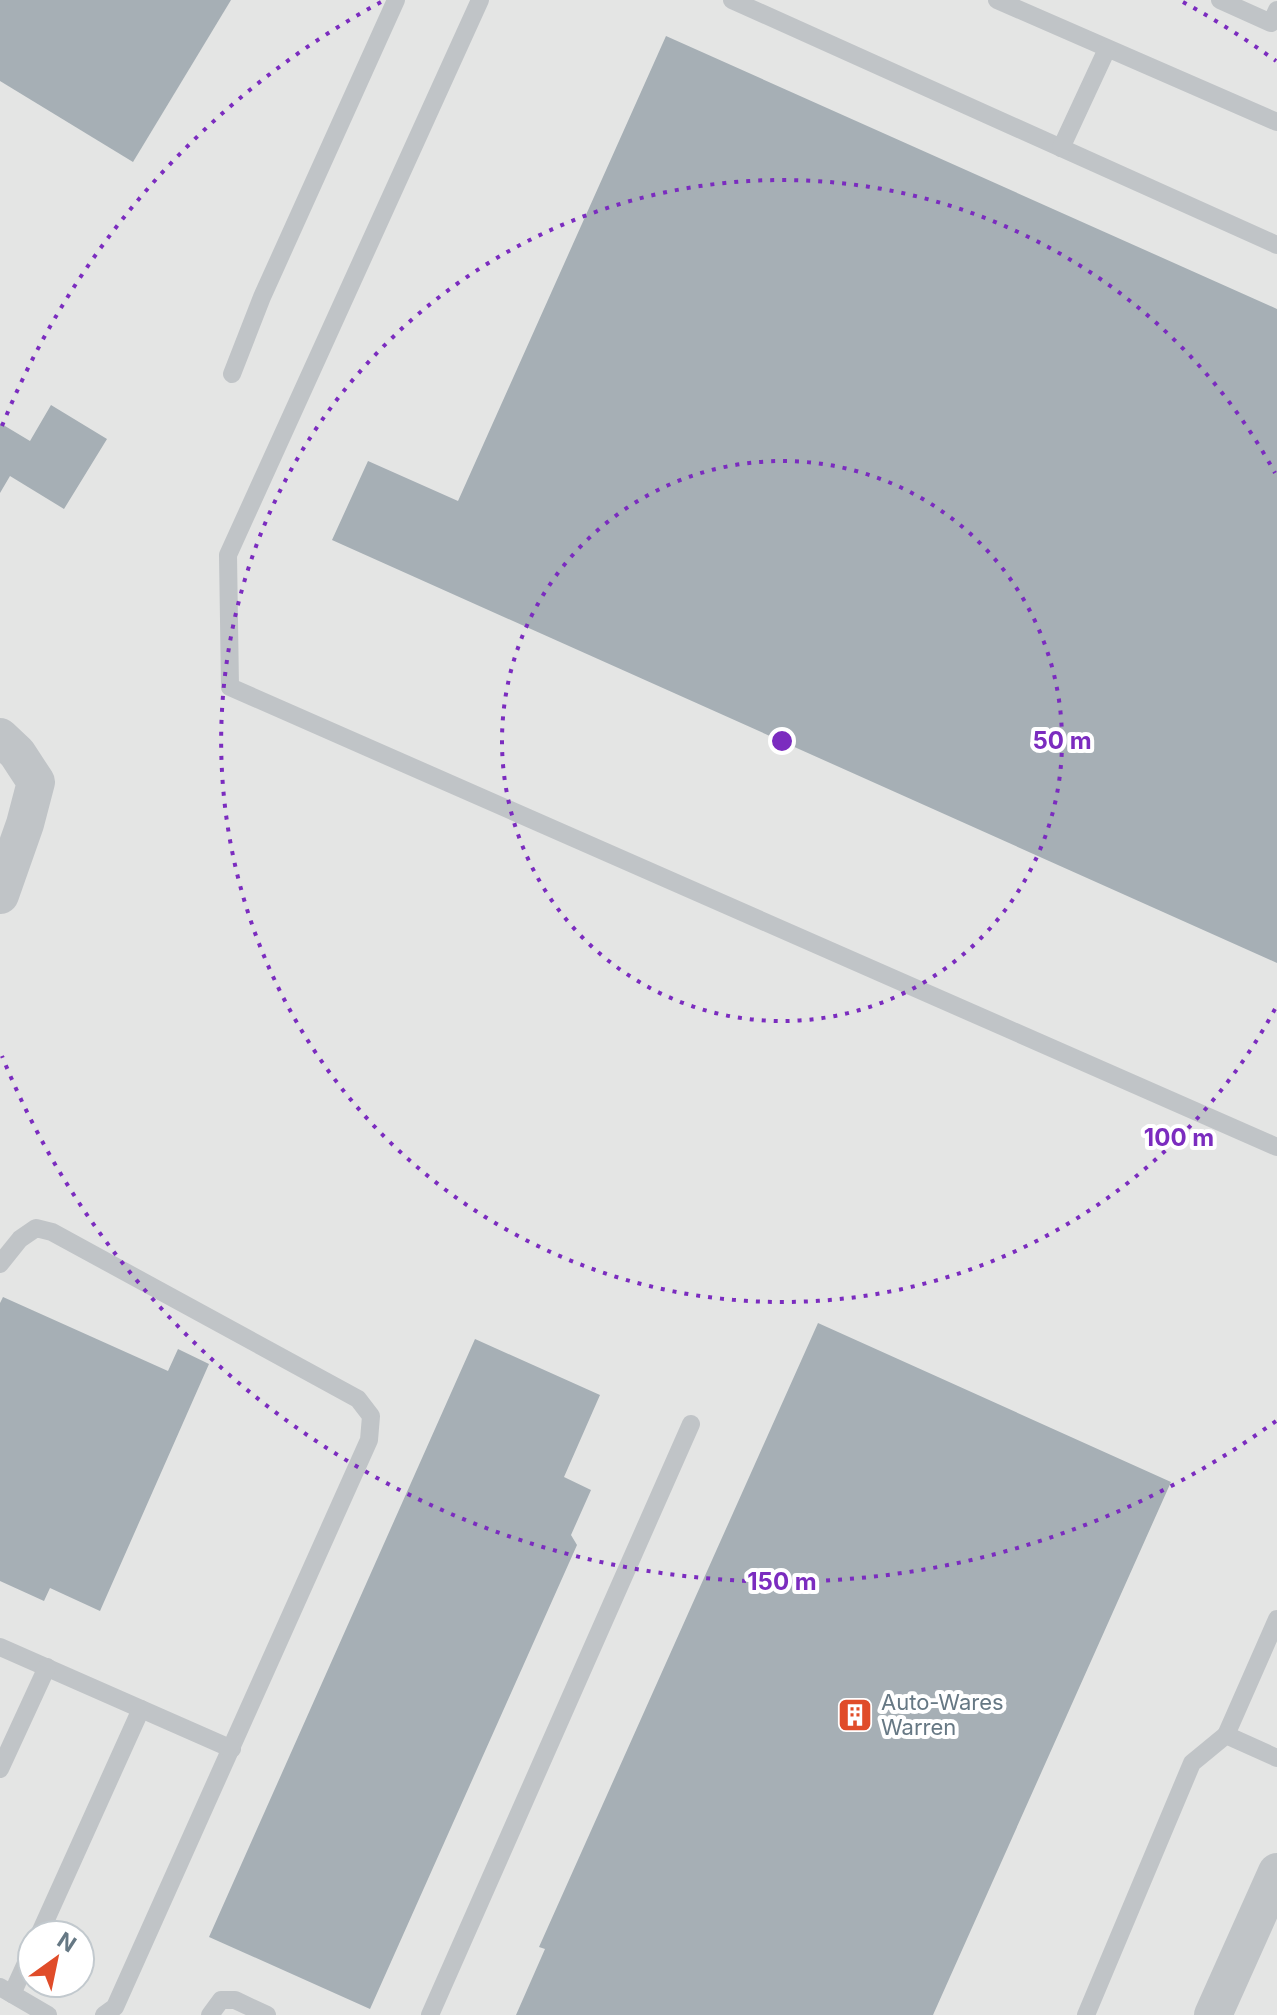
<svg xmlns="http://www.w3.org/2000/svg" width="1277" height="2015" viewBox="0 0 1277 2015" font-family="Inter,sans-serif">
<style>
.built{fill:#e4e5e4;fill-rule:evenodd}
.building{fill:#a6afb5}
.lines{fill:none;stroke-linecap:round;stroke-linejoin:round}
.service{stroke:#c0c4c7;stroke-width:18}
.minor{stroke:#c0c4c7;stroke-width:38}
.ring{fill:none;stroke:#7b2cbf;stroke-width:4;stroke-dasharray:4 8}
.labels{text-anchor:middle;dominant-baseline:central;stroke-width:8;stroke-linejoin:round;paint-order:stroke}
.poi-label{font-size:22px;fill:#667884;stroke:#fff;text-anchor:start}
.centre{fill:#7b2cbf;stroke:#fff;stroke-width:4}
.ring-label{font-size:24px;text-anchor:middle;font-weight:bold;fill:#7b2cbf;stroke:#fff;stroke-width:8;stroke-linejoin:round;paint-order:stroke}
</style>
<rect width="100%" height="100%" fill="#f6f6f3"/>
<path class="built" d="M0,0H1277V2015H0ZM32,1935H80V1983H32Z"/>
<g class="building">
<polygon points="0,0 231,0 133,162 0,81"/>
<polygon points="666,36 1277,309 1277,963 332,540 368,461 458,501"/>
<polygon points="51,405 107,439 64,509 10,476 0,493 0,423 30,441"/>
<polygon points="3,1297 168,1371 178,1349 209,1364 100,1611 50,1588 44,1601 0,1581 0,1303"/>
<polygon points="818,1323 1171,1482 933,2015 516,2015 545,1949 539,1947"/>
<polygon points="475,1339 600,1395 564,1477 591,1490 571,1535 577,1545 370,2009 209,1937"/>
</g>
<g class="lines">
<g class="service">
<polyline points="480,0 228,555 230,687 1277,1147"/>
<polyline points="732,0 1277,245"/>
<polyline points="997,0 1277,122"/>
<polyline points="1220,0 1271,23 1277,10"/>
<polyline points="1061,148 1107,49"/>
<polyline points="232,374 262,297 396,0"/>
<polyline points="0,1264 20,1239 36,1228 52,1232 358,1399 371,1416 369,1440 115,2007 104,2015"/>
<polyline points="0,1647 232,1749"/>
<polyline points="1226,1735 1277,1619"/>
<polyline points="0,1769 47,1667"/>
<polyline points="39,1935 141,1709"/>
<polyline points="0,1987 48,2015"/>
<polyline points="12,1994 32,1950"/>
<polyline points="210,2015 221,2000 235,2000 267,2015"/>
<polyline points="430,2015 691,1424"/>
<polyline points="1086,2015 1192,1763 1226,1735 1277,1758"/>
</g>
<g class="minor">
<polyline points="0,737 17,753 36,782 25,824 0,895"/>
<polyline points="1213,2015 1277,1872"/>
</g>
</g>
<g class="ring">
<circle cx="782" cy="741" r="280"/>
<path d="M1275 1009A561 561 0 1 1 1275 473"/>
<path d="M1276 1421A841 841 0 0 1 2 1056M2 426A841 841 0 0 1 381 2M1183 2A841 841 0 0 1 1276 61"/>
</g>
<defs>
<g id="building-square" transform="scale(1.8)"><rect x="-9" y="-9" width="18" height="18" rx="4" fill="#e04c29" stroke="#fff"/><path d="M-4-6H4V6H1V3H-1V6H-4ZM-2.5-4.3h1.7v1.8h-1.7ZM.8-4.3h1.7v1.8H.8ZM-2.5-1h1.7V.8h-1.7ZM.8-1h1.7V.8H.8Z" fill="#fff"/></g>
</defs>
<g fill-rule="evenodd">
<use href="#building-square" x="855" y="1715"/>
</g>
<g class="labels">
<g class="poi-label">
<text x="881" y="1702">Auto-Wares<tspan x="881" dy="25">Warren</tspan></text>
</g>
</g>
<circle cx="782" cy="741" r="12" class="centre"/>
<g class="ring-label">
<text x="1062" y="749">50 m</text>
<text x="1179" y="1146">100 m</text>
<text x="782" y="1590">150 m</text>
</g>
<g transform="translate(56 1959) rotate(33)"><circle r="38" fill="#ffffff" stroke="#c2c9ce" stroke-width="2"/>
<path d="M0-6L14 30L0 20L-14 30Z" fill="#e04c29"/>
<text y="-12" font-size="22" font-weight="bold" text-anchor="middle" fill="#667884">N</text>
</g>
</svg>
